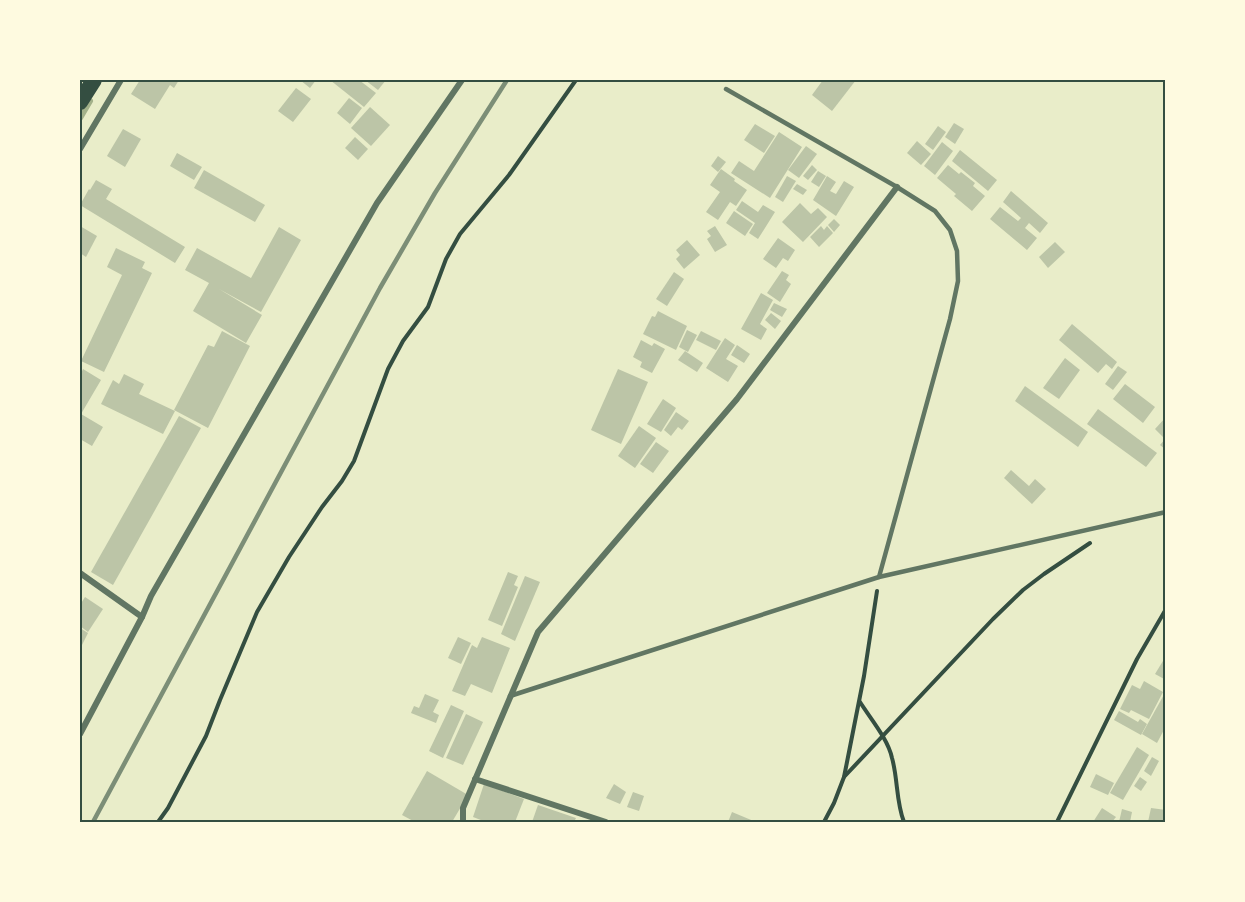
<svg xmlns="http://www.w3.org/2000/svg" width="1245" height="902" viewBox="0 0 1245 902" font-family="'Times New Roman',serif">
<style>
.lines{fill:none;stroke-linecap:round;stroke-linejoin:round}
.stream{stroke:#a3b18a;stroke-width:6}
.building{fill:#bcc5a7}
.path{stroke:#344e41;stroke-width:4}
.service{stroke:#617663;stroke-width:4.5}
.minor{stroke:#617663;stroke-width:6}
.trunk{stroke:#344e41;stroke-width:16}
.rail{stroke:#7c8e77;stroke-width:4.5}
.neatline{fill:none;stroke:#344e41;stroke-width:2}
</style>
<rect width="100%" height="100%" fill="#e9edc9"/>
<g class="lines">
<polyline class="stream" points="80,118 90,101"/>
</g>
<g class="building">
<polygon points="140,80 179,80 174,88 170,85 155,109 131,94"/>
<polygon points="300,80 316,80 310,88"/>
<polygon points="330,80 359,80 376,93 364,107"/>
<polygon points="365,80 386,80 378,90"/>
<polygon points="823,80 856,80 832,111 812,95"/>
<polygon points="296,88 311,99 293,122 278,111"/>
<polygon points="349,98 362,108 350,124 337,113"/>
<polygon points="370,107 390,125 371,146 351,128"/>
<polygon points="954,123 964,129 955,144 945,137"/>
<polygon points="755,124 775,136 764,153 744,140"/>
<polygon points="938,126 946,132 933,150 925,144"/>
<polygon points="123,129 141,139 125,167 107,156"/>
<polygon points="779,132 802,147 770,198 731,173 739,161 754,171"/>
<polygon points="355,137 368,149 358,160 345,148"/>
<polygon points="917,141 931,154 921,165 907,153"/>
<polygon points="942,142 953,151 935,175 924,166"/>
<polygon points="806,146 817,154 799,178 788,170"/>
<polygon points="960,150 997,180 988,191 952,161"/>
<polygon points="177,153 202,167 194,180 170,166"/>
<polygon points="718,156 726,162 718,172 711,166"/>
<polygon points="812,165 817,170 808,180 803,176"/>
<polygon points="948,165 959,174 961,172 975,183 973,186 985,196 972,211 954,196 956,194 937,178"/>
<polygon points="721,169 735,179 734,181 747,190 736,206 730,202 718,220 706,212 720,192 710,185"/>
<polygon points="204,170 265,205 255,222 194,188"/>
<polygon points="818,171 826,176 819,187 811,182"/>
<polygon points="787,176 796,181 783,202 775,197"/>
<polygon points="827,176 836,182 830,191 836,194 844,181 854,187 836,216 813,200"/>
<polygon points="96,180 112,189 106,199 185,247 175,263 80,205 89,189 90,190"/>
<polygon points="797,184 807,190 803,195 793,189"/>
<polygon points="1011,191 1048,223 1040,233 1029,223 1025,228 1037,238 1027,250 990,219 1000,207 1018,221 1021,218 1003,202"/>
<polygon points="742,201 758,212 763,205 775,212 758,239 749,233 755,223 736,210"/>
<polygon points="800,203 811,214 818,208 827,217 803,242 782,222"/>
<polygon points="734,211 753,224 745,236 726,223"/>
<polygon points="834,219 840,225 834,232 828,225"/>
<polygon points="80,226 97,236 86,257 80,253"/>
<polygon points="715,226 727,245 715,252 707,239 711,236 707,231"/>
<polygon points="821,226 824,230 827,226 833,233 819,247 810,237"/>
<polygon points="279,227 301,240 261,312 219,289 262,315 246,343 193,311 209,283 185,270 197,248 251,278"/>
<polygon points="778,238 795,250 788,261 783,258 776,268 763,259"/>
<polygon points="687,240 700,255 684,269 676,259 680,255 676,250"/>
<polygon points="1055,242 1065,252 1048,268 1039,257"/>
<polygon points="116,248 145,262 142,268 152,273 104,372 81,361 122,275 107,267"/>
<polygon points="782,271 789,275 786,280 791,284 780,302 767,293"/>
<polygon points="674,272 684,279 667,306 656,299"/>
<polygon points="761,293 773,300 760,324 767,329 761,340 741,329"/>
<polygon points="774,303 787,309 782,317 770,310"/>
<polygon points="658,311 687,326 676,350 643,334 652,316 655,317"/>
<polygon points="771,313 781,321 775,329 765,320"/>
<polygon points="1072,324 1117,362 1112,369 1106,364 1098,373 1059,340"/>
<polygon points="687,330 697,335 688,352 679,347"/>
<polygon points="222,331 250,346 208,428 174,410 208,345 214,347"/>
<polygon points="701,331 721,341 716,350 696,340"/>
<polygon points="725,338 735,345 726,359 738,366 728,382 706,368"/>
<polygon points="641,340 652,346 654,343 665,349 652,373 640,367 642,362 633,357"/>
<polygon points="737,345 750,354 744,363 731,355"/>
<polygon points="685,351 703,363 697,372 678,360"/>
<polygon points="1065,358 1080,370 1059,399 1043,388"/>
<polygon points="1118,366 1127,372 1113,390 1105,384"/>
<polygon points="83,369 101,380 81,414 103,427 92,446 80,439 80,375"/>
<polygon points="618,369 648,382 621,444 591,430"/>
<polygon points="124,374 144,384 139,394 175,411 163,434 101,404 113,380 119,384"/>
<polygon points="1125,384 1155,407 1143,423 1113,399"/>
<polygon points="1025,386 1088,432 1078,447 1015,401"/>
<polygon points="663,399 676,408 661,432 647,424"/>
<polygon points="1098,409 1157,453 1146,467 1087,424"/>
<polygon points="676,412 689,421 682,430 678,427 671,436 664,430"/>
<polygon points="179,416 201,428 113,585 91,572"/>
<polygon points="1166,417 1166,450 1160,445 1165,439 1155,429"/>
<polygon points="639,426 656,438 635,468 618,456"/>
<polygon points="656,442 669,451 653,473 640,464"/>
<polygon points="1011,470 1029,486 1035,479 1046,489 1032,504 1004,478"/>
<polygon points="508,572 518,576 514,585 518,587 502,626 488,620"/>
<polygon points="525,576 540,582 515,641 501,634"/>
<polygon points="85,597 103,609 88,632 80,626 80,605"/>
<polygon points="80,628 88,633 80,649"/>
<polygon points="458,637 471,643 461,664 448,658"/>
<polygon points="482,637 510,648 492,693 471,684 465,696 452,691 472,645 477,648"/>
<polygon points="1166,656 1166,680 1155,674"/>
<polygon points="1144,681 1163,692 1149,719 1131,710 1129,713 1120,709 1132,685 1140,689"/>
<polygon points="1166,691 1166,726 1157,743 1142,734"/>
<polygon points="425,694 439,700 433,712 439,715 436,723 411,713 414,706 419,708"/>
<polygon points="451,705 464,711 443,758 429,751"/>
<polygon points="1119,711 1138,722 1140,719 1147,724 1141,735 1114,720"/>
<polygon points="466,714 483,722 463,765 446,758"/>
<polygon points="1137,747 1149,755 1123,800 1110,793"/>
<polygon points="1152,757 1159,761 1151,776 1144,771"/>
<polygon points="427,771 468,795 452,822 415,822 402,815"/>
<polygon points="1096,774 1114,783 1108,795 1090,787"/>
<polygon points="1140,777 1147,782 1141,791 1134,786"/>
<polygon points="484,784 524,799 515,822 486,822 473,817"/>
<polygon points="614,784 626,792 620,804 606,798"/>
<polygon points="633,792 644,796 639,811 627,807"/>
<polygon points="538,805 576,818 574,822 532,822"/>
<polygon points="1102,808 1116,817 1112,822 1093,822"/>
<polygon points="1151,808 1166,810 1166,822 1148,822"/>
<polygon points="1122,809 1132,812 1130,822 1119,822"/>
<polygon points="732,812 756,822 728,822"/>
</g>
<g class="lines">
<g class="path">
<path d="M860,702C870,718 888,739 892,758C898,779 896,802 904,822"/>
<polyline points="844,777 993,619 1023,590 1044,574 1090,543"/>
<polyline points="158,822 168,808 206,736 220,700 257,612 289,557 322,507 342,481 354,461 388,369 403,341 428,307 446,259 460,234 509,175 576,80"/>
<polyline points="824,822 834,803 844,777 847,762 864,676 877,591"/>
<polyline points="1057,822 1137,659 1166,609"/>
</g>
<g class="service">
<polyline points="726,89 897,187 935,211 950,230 957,251 958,281 950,319 879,577"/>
<polyline points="510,696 879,577 1166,512"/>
</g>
<g class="minor">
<polyline points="80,149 121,80"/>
<polyline points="80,573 142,617"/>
<polyline points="80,734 142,617 151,596 377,203 462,80"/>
<polyline points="475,779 606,822"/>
<polyline points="463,822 463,808 538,632 737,399 897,187"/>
</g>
<polyline class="trunk" points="80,102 94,80"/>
<polyline class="rail" points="93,822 380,288 435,193 507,80"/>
</g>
<rect width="1245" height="902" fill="none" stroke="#fefae0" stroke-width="162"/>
<rect x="81" y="81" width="1083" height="740" class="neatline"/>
</svg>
